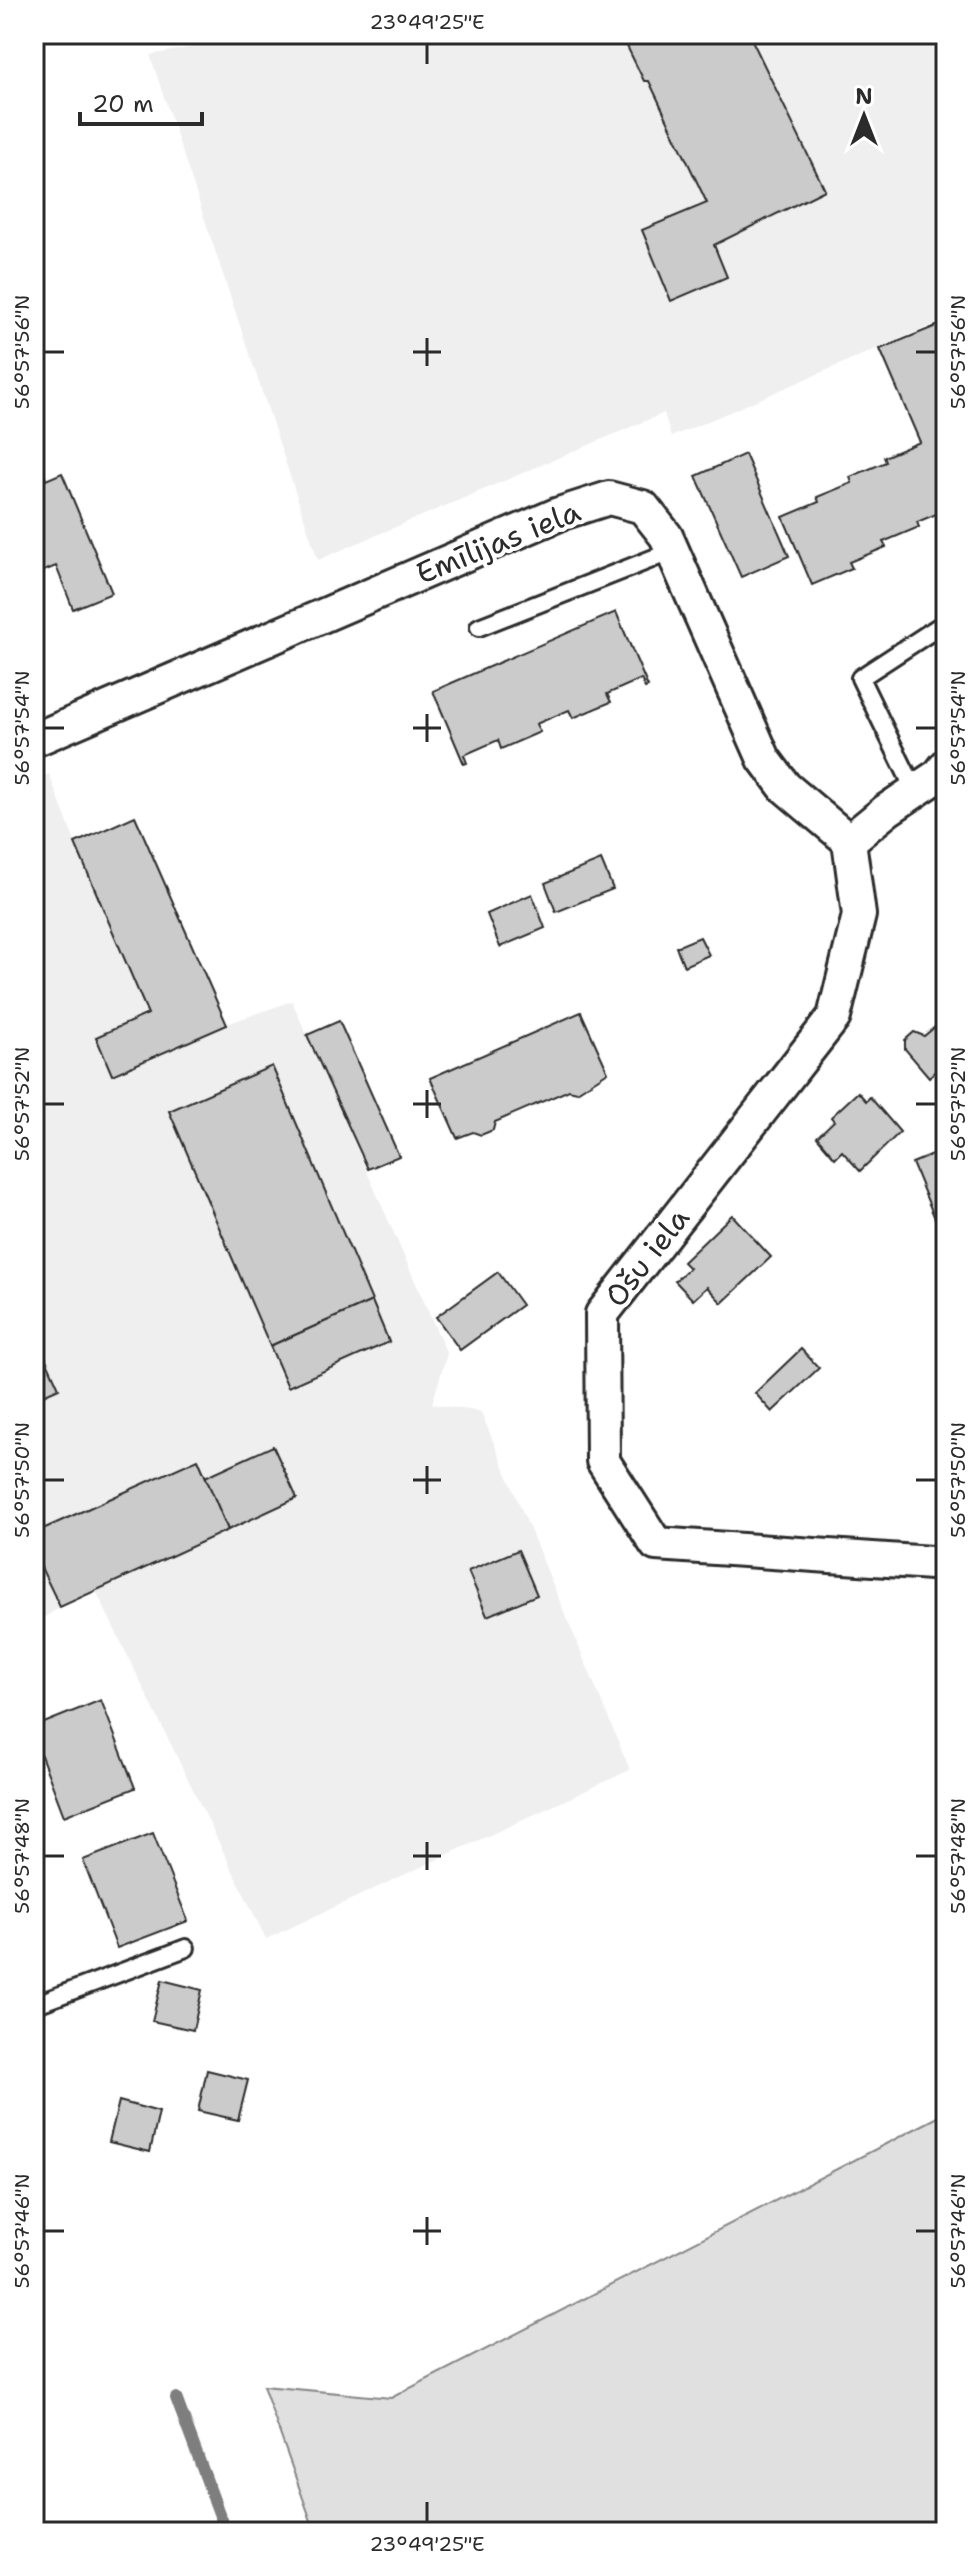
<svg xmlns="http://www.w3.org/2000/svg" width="980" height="2566" viewBox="0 0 980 2566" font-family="'Shantell Sans',sans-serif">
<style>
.built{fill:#efefef}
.green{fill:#e0e0e0;stroke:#868686;stroke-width:2}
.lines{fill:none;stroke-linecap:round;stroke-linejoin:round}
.stream{stroke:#7e7e7e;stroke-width:12}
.building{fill:#cbcbcb;stroke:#2b2b2b;stroke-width:2}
.lane-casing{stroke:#2b2b2b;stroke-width:22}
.street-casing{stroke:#2b2b2b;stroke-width:38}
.lane{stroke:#fff;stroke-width:16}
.street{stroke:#fff;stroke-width:32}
.ticks{fill:none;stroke:#2b2b2b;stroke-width:3}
.labels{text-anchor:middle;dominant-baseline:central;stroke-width:8;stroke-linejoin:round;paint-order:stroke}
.street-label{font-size:30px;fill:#2b2b2b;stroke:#fff}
.neatline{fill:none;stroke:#2b2b2b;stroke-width:3}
.ticks-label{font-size:20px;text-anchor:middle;fill:#2b2b2b}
</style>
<rect width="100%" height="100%" fill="#fff"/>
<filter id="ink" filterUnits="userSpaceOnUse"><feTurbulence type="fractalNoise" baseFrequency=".0125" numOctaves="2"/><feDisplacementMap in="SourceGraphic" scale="16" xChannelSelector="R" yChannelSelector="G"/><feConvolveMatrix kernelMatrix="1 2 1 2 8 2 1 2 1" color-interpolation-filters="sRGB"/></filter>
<g filter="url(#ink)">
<g class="built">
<polygon points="262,34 946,34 946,319 671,437 664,413 318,560 150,55"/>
<polygon points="49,774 75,842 135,816 227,1024 292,1001 447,1354 432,1404 481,1412 630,1770 266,1939 96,1591 60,1607 34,1624 34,780"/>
</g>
<polygon class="green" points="946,2113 946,2532 315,2532 263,2386 391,2398"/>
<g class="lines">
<polyline class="stream" points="176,2398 226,2532"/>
</g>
<g class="building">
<polygon points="621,34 749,34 825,190 714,245 727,277 671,301 642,230 707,203 649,81 644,81"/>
<polygon points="946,322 946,510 917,522 919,527 883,542 886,547 849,562 852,568 812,585 783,517 819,502 817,497 852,483 850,477 886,462 884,457 920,442 880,349"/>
<polygon points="745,454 789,556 741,577 696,476"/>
<polygon points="62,473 112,593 73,609 56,566 34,575 34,543 38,541 34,529 34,478 44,474 46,480"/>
<polygon points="616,612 648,687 645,688 641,679 607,694 611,702 573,718 569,710 536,724 540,732 501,749 498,740 464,755 467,763 464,764 433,691"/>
<polygon points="135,816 227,1025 112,1075 96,1037 148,1014 75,843"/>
<polygon points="601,860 613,889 556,912 545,883"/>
<polygon points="532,894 545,928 500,947 487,914"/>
<polygon points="700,937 709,955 684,966 676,947"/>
<polygon points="581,1012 608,1072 577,1092 569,1090 495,1122 493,1130 481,1135 473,1132 457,1138 430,1078"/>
<polygon points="339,1021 399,1156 368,1169 307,1035"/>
<polygon points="942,1021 946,1025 946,1071 941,1066 929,1077 905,1049 905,1040 914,1032 924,1036"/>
<polygon points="272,1066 372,1301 270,1346 169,1111"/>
<polygon points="858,1092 866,1101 870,1097 900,1132 860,1171 842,1151 835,1158 817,1137 834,1121 831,1117"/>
<polygon points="939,1152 946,1170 946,1217 936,1221 912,1163"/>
<polygon points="732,1215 771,1257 722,1303 707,1287 693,1300 675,1281 689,1268 683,1262"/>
<polygon points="498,1272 522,1305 460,1350 436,1317"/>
<polygon points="372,1301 389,1342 288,1387 270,1346"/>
<polygon points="34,1333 59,1388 34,1399"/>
<polygon points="801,1349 819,1368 772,1412 755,1393"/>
<polygon points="273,1446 297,1498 228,1530 205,1477"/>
<polygon points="198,1459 228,1530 60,1607 34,1553 34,1533"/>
<polygon points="518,1550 537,1595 487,1616 468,1571"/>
<polygon points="101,1700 135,1788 64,1816 34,1737 34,1727"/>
<polygon points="153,1833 188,1921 117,1948 83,1860"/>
<polygon points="162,1980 202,1990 193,2030 152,2021"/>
<polygon points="207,2070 248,2080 238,2120 198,2111"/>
<polygon points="119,2101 159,2112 150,2152 109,2142"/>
</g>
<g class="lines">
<g class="lane-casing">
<g id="lane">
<polyline points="479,627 672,551"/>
<polyline points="915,791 860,678 946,622"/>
<polyline points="34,2005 186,1948"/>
</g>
</g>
<g class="street-casing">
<g id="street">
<polyline points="34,740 559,514 609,498 643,507 666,536 764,759 785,787 849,841"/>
<polyline points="849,841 859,915 834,1017 602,1314 603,1461 656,1544 946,1564"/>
<polyline points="849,841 887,810 939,775 946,766"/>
</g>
</g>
<use href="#lane" class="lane"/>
<use href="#street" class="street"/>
</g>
</g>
<path class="ticks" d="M427,44V64M427,338V366M44,352H64M413,352H441M916,352H936M427,714V742M44,728H64M413,728H441M916,728H936M427,1090V1118M44,1104H64M413,1104H441M916,1104H936M427,1466V1494M44,1480H64M413,1480H441M916,1480H936M427,1842V1870M44,1856H64M413,1856H441M916,1856H936M427,2217V2245M44,2231H64M413,2231H441M916,2231H936M427,2502V2522"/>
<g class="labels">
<g class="street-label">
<text transform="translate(498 542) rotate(-22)">Emīlijas iela</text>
<text transform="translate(647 1257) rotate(-52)">Ošu iela</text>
</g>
</g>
<rect width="980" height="2566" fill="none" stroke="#fff" stroke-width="88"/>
<g transform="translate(864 116)" stroke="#ffffff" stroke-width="6" paint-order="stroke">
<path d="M0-6L14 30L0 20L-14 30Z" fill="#2b2b2b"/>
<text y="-12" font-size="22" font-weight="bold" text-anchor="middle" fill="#2b2b2b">N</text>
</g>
<path d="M80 112v12h122v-12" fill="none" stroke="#2b2b2b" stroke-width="4"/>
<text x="92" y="112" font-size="24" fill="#2b2b2b" stroke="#ffffff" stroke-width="6" paint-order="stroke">20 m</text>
<rect x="44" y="44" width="892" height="2478" class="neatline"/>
<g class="ticks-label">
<text x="427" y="29">23°49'25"E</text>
<text transform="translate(22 352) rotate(-90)" y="7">56°57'56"N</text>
<text transform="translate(958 352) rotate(-90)" y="7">56°57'56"N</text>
<text transform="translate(22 728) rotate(-90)" y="7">56°57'54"N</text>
<text transform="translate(958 728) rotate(-90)" y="7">56°57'54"N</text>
<text transform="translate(22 1104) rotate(-90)" y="7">56°57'52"N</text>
<text transform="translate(958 1104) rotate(-90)" y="7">56°57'52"N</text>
<text transform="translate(22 1480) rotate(-90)" y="7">56°57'50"N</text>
<text transform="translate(958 1480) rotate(-90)" y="7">56°57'50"N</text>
<text transform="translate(22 1856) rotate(-90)" y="7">56°57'48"N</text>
<text transform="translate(958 1856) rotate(-90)" y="7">56°57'48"N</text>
<text transform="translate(22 2231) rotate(-90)" y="7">56°57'46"N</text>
<text transform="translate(958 2231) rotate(-90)" y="7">56°57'46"N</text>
<text x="427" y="2551">23°49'25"E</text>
</g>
</svg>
